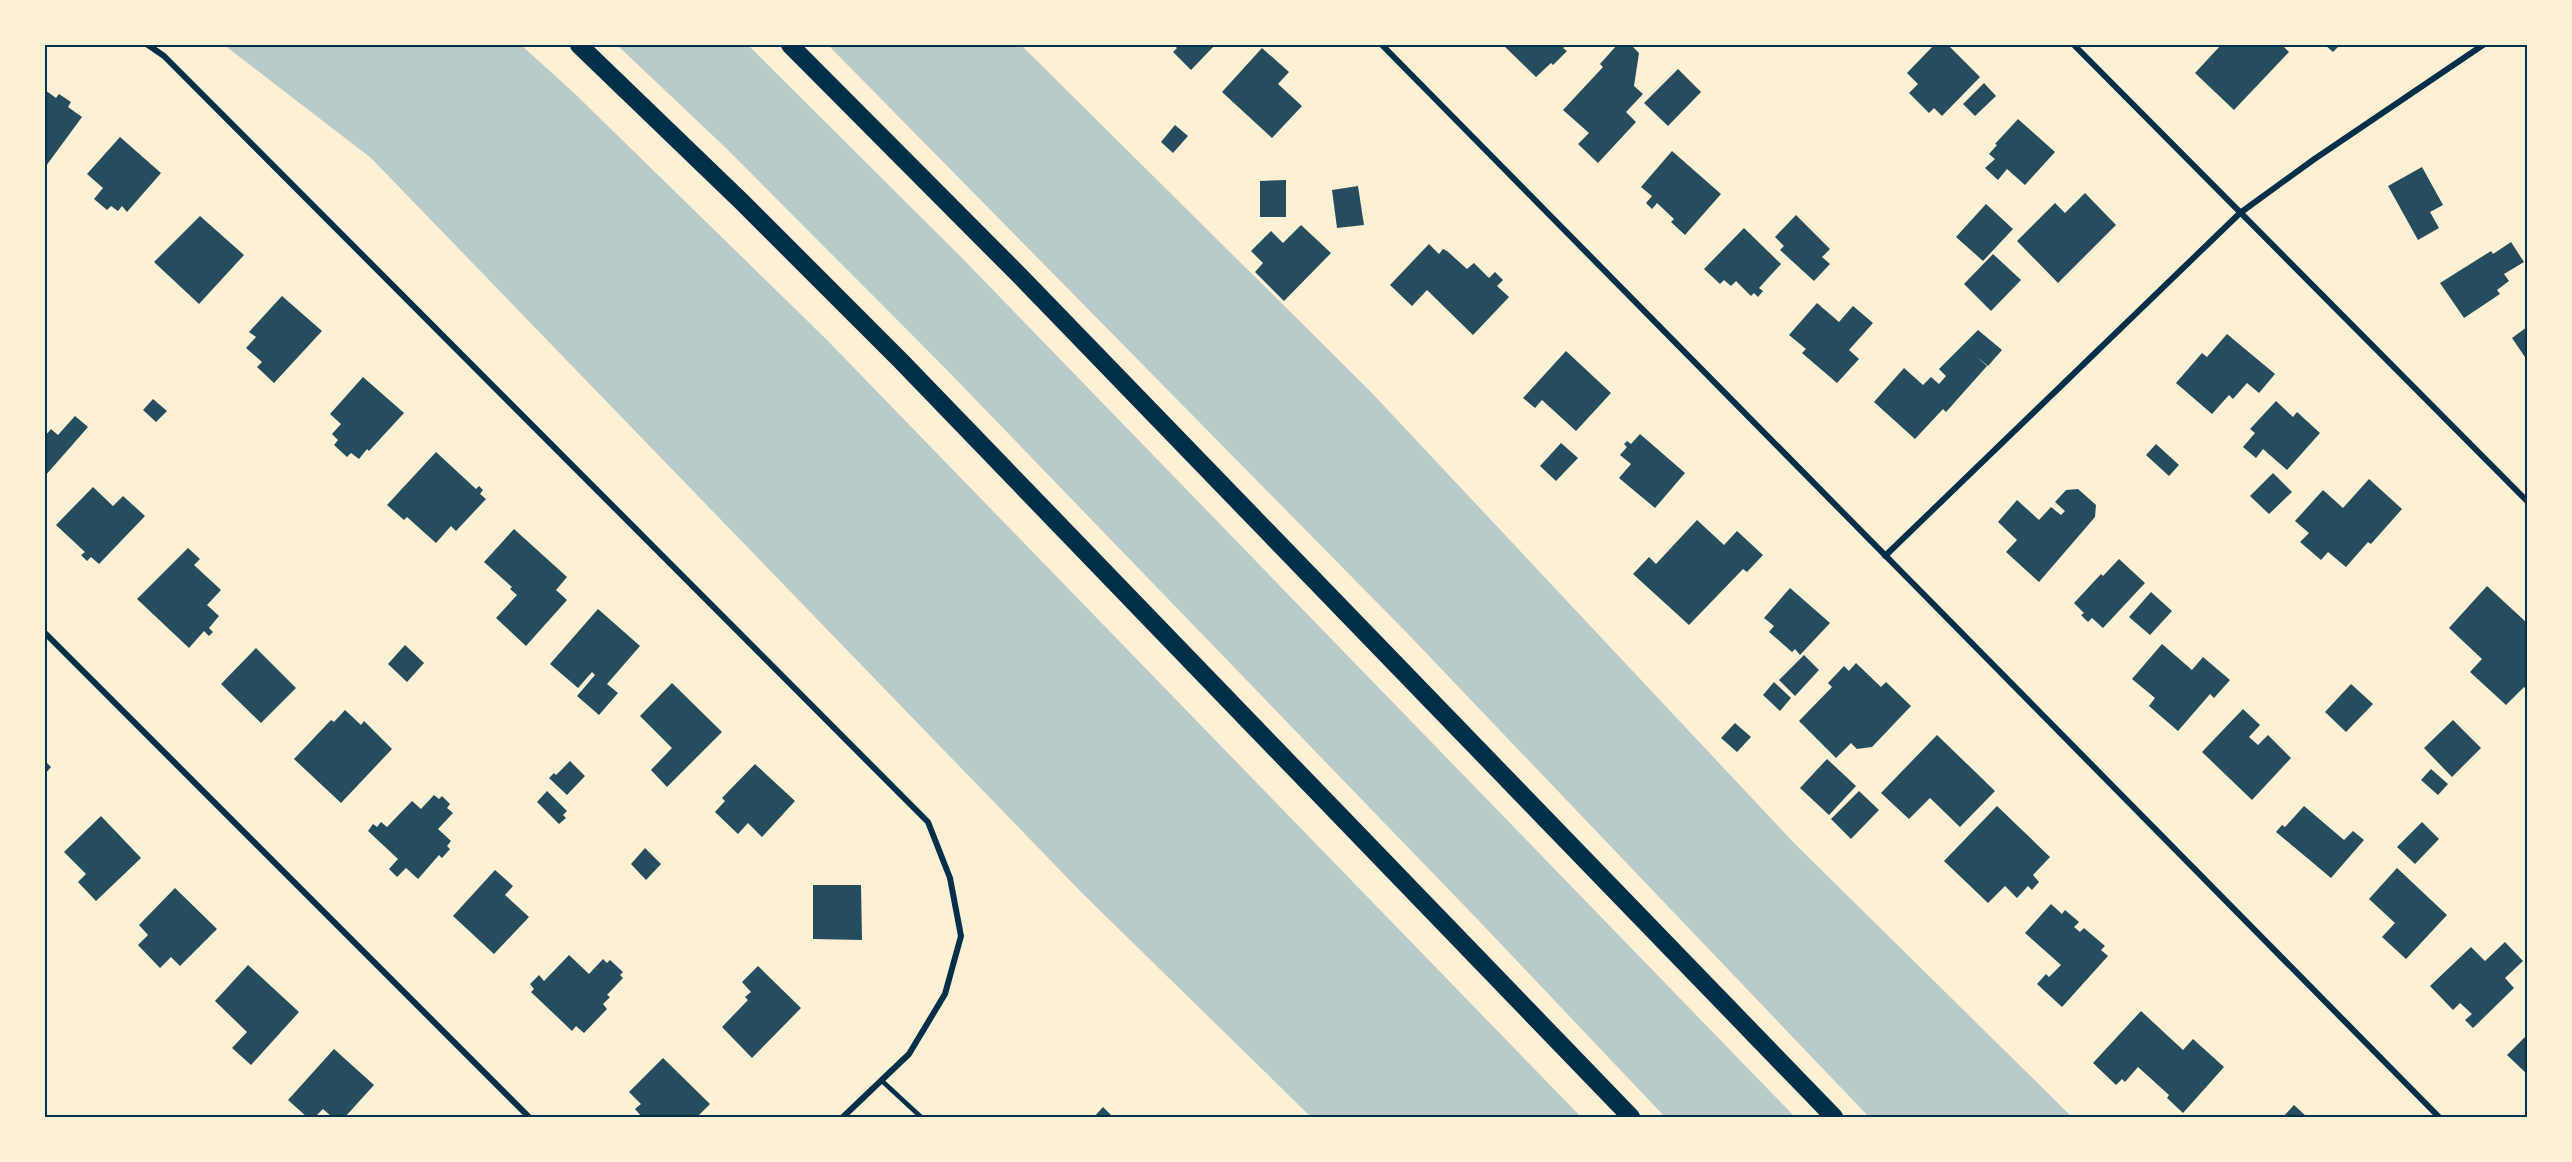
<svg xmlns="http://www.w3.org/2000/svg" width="2572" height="1162" viewBox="0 0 2572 1162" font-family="Inter,sans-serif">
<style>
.green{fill:#b9caca}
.building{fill:#264d5e}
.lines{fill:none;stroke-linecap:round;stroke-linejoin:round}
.service{stroke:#003049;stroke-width:4.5}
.minor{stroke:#003049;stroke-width:6}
.motorway{stroke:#003049;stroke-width:18}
.neatline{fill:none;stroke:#003049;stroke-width:2}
</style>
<rect width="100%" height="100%" fill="#fdf0d5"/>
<g class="green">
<polygon points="224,45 521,45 573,92 825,338 1581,1117 1311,1117 1081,892 371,158"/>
<polygon points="617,45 748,45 961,257 1795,1117 1665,1117 1481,923 945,368 728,150"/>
<polygon points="828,45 1021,45 1370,391 1794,843 2072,1117 1869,1117 1408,634"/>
</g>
<g class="building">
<polygon points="1174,45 1215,45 1191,70 1173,52 1177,48"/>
<polygon points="1503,45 1567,45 1563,48 1567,51 1553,65 1551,63 1536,77"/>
<polygon points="1617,45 1631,45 1639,53 1634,86 1643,94 1626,112 1636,122 1598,163 1578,144 1589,133 1563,110 1603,67 1600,64"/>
<polygon points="1934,45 1948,45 1980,77 1942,116 1934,108 1929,113 1909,93 1918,84 1907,73"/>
<polygon points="2221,45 2282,45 2289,52 2234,110 2195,73"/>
<polygon points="2325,45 2340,45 2333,52"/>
<polygon points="1262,48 1289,72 1278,84 1302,106 1272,138 1222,92"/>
<polygon points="1678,69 1701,92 1668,126 1644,103"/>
<polygon points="1984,83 1996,96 1975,116 1963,104"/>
<polygon points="45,90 56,98 59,94 71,102 68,107 82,117 46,166"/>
<polygon points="2018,119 2055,152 2025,185 2007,169 1998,180 1985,168 1995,159 1989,154 1997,145 1995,144"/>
<polygon points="1175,125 1188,136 1173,153 1161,142"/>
<polygon points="120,137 161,173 127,212 122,206 118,211 111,206 107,210 94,199 103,188 87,174"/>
<polygon points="1672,151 1721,194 1685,235 1671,222 1674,219 1657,203 1652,209 1646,203 1652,196 1641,187"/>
<polygon points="2422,167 2443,205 2430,212 2439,228 2418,240 2388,186"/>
<polygon points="1286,180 1286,217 1260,217 1260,181"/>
<polygon points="1358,186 1364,225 1337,228 1332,190"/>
<polygon points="2085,193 2116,225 2058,283 2017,241 2055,203 2065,213"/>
<polygon points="1986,204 2013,229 1983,261 1956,237"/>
<polygon points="1796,215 1830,249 1822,257 1830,264 1814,281 1780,250 1784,246 1775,237"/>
<polygon points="200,216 244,255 199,304 154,262"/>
<polygon points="1301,225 1331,253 1284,301 1255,272 1263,263 1251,251 1271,231 1283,243"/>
<polygon points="1744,228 1781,264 1759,288 1763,291 1758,297 1754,293 1751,296 1736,281 1731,286 1724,280 1720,284 1704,269"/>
<polygon points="2511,242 2524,262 2504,274 2509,281 2497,290 2500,294 2464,318 2440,283 2491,251 2493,254"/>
<polygon points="1429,244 1439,254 1443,249 1447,251 1467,269 1474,263 1489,278 1495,272 1503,280 1497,286 1509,297 1473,335 1427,290 1412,306 1390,285"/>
<polygon points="1993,254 2021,280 1991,311 1964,284"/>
<polygon points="282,296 322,331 274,383 257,367 262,362 246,348 256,337 249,332"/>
<polygon points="1817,303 1839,322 1853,306 1873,323 1849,350 1859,359 1837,383 1802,353 1806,349 1789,335"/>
<polygon points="2527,327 2527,360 2512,338"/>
<polygon points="1978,330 2002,350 1988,366 1976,356 1987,366 1946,412 1943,409 1915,439 1874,402 1904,368 1923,385 1931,377 1939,384 1946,376 1939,369"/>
<polygon points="2227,334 2275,374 2259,393 2247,383 2233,399 2229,395 2212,414 2176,383 2202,353 2207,357"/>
<polygon points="1566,351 1611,393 1576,431 1542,400 1535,408 1523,398"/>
<polygon points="363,377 404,413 369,451 367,449 359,459 351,453 347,457 334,445 338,440 332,434 341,424 330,414"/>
<polygon points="153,399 167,411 156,422 143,410"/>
<polygon points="2276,401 2293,417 2297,412 2320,433 2287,470 2263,449 2256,458 2243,447 2255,433 2250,429"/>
<polygon points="75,416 88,427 45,476 45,436 51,429 58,435"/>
<polygon points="1640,434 1685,473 1655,508 1619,478 1631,464 1620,455 1627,447 1624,444 1627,441 1631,444"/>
<polygon points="1561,443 1578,458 1556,481 1540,466"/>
<polygon points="2156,444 2179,465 2169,476 2146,455"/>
<polygon points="436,452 476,489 479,486 483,490 480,494 486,499 456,531 451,526 436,543 407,517 404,520 387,505"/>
<polygon points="2273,473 2292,492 2269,514 2250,496"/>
<polygon points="2369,479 2402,509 2371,544 2368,542 2346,567 2328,552 2321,560 2300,542 2309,533 2295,521 2323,490 2343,508"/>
<polygon points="93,487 113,506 123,496 145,516 99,564 91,557 87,561 81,555 85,552 56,525"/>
<polygon points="2078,489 2096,505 2095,517 2039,582 2006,552 2017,540 1998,522 2017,500 2039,520 2051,507 2061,515 2065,511 2055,502 2066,490"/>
<polygon points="1697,520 1724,545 1737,531 1763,555 1747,572 1743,569 1689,625 1633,574 1649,557 1656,564"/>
<polygon points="514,529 567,577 556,590 567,600 526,646 496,618 517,595 510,589 512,587 484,562"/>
<polygon points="188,548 200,559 194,565 221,590 207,605 219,616 209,628 213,632 209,636 204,631 189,648 137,599"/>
<polygon points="2119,559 2145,583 2103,628 2092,618 2088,622 2081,615 2084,613 2074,603 2101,574 2103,576"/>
<polygon points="2487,586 2527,623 2527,690 2524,687 2506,705 2470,672 2482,659 2449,628"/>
<polygon points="1790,588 1830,623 1800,655 1795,649 1792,652 1769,632 1774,626 1764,618"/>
<polygon points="2151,592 2172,611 2150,635 2129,617"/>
<polygon points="598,609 640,646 607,684 618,693 599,715 577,696 595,675 592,672 578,688 550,664"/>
<polygon points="2162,644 2192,670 2203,657 2230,680 2214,698 2210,694 2178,731 2149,706 2155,698 2132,679"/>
<polygon points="405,645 424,663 407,682 388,664"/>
<polygon points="256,648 296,688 261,723 221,684"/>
<polygon points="1804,655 1819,670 1795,696 1779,680"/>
<polygon points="1856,663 1881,687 1886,682 1911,706 1872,747 1857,749 1851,743 1836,758 1799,721 1832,687 1828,683 1844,666 1849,671"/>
<polygon points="1774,682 1791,698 1780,711 1763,695"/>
<polygon points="672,683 722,732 667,787 651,770 672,748 640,716"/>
<polygon points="2351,684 2373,704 2346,732 2325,712"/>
<polygon points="2243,709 2260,725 2249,737 2258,745 2268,735 2291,758 2252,800 2202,752"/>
<polygon points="345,710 361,725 364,721 392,749 341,803 294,759 331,720 334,722"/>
<polygon points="2453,720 2481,748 2452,777 2424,748"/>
<polygon points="1735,723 1751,737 1737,752 1721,738"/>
<polygon points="1937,735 1995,791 1960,827 1930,798 1909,819 1881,793"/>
<polygon points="1827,759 1856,786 1829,815 1800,788"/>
<polygon points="45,761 51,767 45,774"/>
<polygon points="570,761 585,776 567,795 549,778 554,773 556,775"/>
<polygon points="755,764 795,801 762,837 748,823 738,834 715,812 725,801 722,798"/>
<polygon points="2431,769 2448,784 2438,795 2421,780"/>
<polygon points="547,791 567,811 563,815 566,818 559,824 537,802"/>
<polygon points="1859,791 1879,810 1851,839 1831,819"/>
<polygon points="434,795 439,799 442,796 450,804 447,808 453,813 438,829 451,841 447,846 450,849 442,858 439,855 418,879 406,868 397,877 389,869 398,859 368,831 373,824 377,827 381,822 387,827 412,801 421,809"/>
<polygon points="1997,806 2050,857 2033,875 2039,882 2032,890 2028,886 2017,898 2005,886 1988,903 1944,861"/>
<polygon points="2304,806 2344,840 2353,831 2364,840 2331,878 2276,832 2282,825 2285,827"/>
<polygon points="101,816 141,858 96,901 78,882 86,874 64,852"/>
<polygon points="2422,822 2439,839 2415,864 2397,847"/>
<polygon points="645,848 661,864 646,880 631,864"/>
<polygon points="2397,868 2447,915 2406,959 2382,937 2395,923 2369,899"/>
<polygon points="495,870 513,886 505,895 529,917 494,954 453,916"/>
<polygon points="813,885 861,885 862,940 813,939"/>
<polygon points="175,888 217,929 180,966 171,957 160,968 138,945 148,935 139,925"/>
<polygon points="2051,904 2062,914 2065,910 2079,922 2074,927 2080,932 2084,928 2105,946 2101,950 2108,956 2062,1007 2037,984 2046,974 2049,977 2061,965 2025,933"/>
<polygon points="2505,942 2523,961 2505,978 2514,988 2473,1028 2465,1020 2472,1014 2460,1003 2453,1010 2430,986 2471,947 2485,961"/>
<polygon points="569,955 589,974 603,959 607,963 610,960 623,972 620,975 623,978 607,995 610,997 603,1004 607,1009 584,1033 576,1026 572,1031 531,992 534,989 530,984 539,975 544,981"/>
<polygon points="248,965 299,1012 251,1065 232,1048 247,1032 215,1001"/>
<polygon points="758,966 801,1008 752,1058 722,1027 748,1000 745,997 751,992 742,982"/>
<polygon points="2141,1011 2183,1050 2193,1039 2224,1067 2183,1113 2167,1098 2169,1095 2138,1067 2125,1082 2122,1079 2116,1085 2093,1063"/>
<polygon points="2527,1035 2527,1074 2507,1055"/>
<polygon points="334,1049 374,1085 345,1117 332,1117 323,1109 315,1117 307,1117 288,1100"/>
<polygon points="663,1058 710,1104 697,1117 642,1117 635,1109 641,1104 629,1092"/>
<polygon points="2294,1105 2307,1117 2283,1117"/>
<polygon points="1103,1107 1113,1117 1094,1117"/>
</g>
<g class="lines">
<polyline class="service" points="881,1080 921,1117"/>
<g class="minor">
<polyline points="148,45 164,56 928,822 950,878 961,936 945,994 909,1054 843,1117"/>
<polyline points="1382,45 2439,1117"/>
<polyline points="2074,45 2527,501"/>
<polyline points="1885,556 2240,213 2313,160 2483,45"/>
<polyline points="45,633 529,1117"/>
</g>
<g class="motorway">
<polyline points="579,45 742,202 901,361 1631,1117"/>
<polyline points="790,45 1021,277 1834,1117"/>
</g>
</g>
<rect width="2572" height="1162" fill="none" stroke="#fdf0d5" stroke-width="93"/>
<rect x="46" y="46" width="2480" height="1070" class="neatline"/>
</svg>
